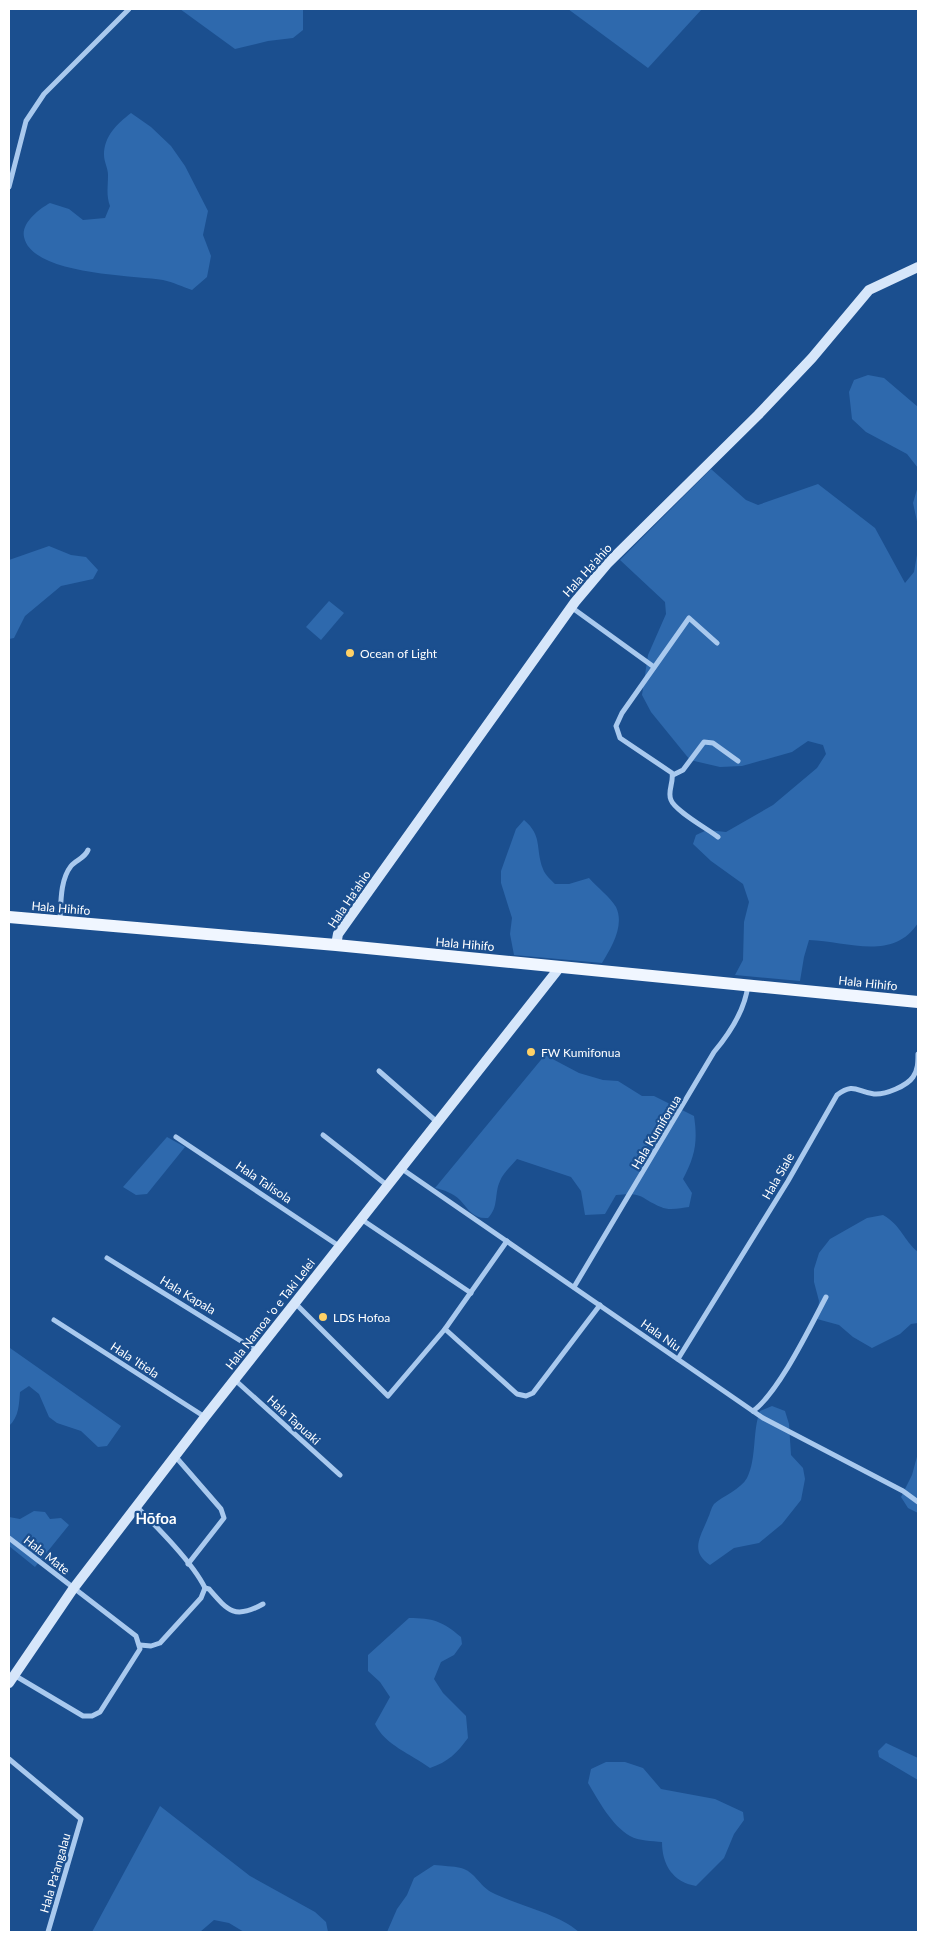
<svg xmlns="http://www.w3.org/2000/svg" width="927" height="1941" viewBox="0 0 927 1941" font-family="Lato,sans-serif">
<style>
.green{fill:#2e69ad}
.lines{fill:none;stroke-linecap:round;stroke-linejoin:round}
.street{stroke:#a9c9ee;stroke-width:5}
.secondary{stroke:#d6e6fa;stroke-width:10}
.primary{stroke:#f0f6ff;stroke-width:12}
.poi-dot{fill:#ffd166;stroke:#1b4f8f;stroke-width:2}
.labels{text-anchor:middle;dominant-baseline:central;stroke-width:4.5;stroke-linejoin:round;paint-order:stroke}
.street-label{font-size:12px;fill:#fff;stroke:#1b4f8f}
.poi-label{font-size:12px;fill:#fff;stroke:#1b4f8f;text-anchor:start}
.quarter-label{font-size:15px;font-weight:bold;fill:#fff;stroke:#1b4f8f}
</style>
<rect width="100%" height="100%" fill="#1b4f8f"/>
<g class="green">
<polygon points="180,9 303,9 303,30 293,38 268,41 235,49"/>
<polygon points="568,9 702,9 648,68"/>
<path d="M131,113L151,127L171,146L185,166L208,211L203,235L211,256L207,277L192,290C183,287 173,282 163,280C132,275 32,275 24,237C21,223 39,209 50,203L69,209L83,220L105,218L110,206C106,195 108,187 108,175C108,168 104,162 104,155C104,136 117,124 131,113Z"/>
<polygon points="868,375 884,378 918,407 918,468 907,454 866,432 852,419 849,392 854,380"/>
<path d="M711,469L746,500L758,505L818,484L875,528L905,583L914,572L918,549V526L913,503L918,486V923C893,962 846,941 809,940L804,957L800,981L735,975L743,960L744,922L749,902L743,884L711,861L693,844L696,835L707,830L726,832L773,805L817,768L826,754L823,745L808,741L792,752L742,766L720,767L690,760L651,712L642,695L648,655L666,614L665,602L620,560Z"/>
<polygon points="49,546 71,555 86,557 98,570 93,579 61,586 25,616 14,638 9,639 9,560"/>
<polygon points="329,601 344,613 321,640 306,627"/>
<path d="M524,820C543,836 535,848 543,869C545,875 551,880 555,884H569L589,878C597,887 610,897 616,907C625,926 611,948 602,963L514,955L510,934L512,918L501,883V871L516,829Z"/>
<path d="M545,1055L579,1073L603,1080L618,1081L642,1096H654L694,1116C698,1142 695,1156 683,1179L692,1193L689,1207C681,1208 669,1211 661,1207C639,1198 645,1192 616,1195L605,1214L585,1215L581,1191L571,1177L517,1159C511,1166 503,1173 500,1181C494,1194 499,1207 488,1218C473,1219 469,1210 460,1200C453,1193 444,1190 435,1188Z"/>
<polygon points="167,1137 185,1147 147,1194 136,1195 123,1187"/>
<path d="M883,1215C902,1226 903,1240 918,1252V1323L911,1324L900,1334L872,1348L853,1337L839,1325L817,1319L819,1301L814,1282V1269L819,1253L830,1239L867,1218Z"/>
<path d="M10,1348L121,1426L107,1446L98,1447L81,1431L57,1423L49,1417L39,1394L29,1386L20,1392C19,1404 19,1417 9,1426Z"/>
<path d="M772,1406L785,1411L789,1424L791,1455L803,1468L805,1479L801,1500L782,1524L759,1543L734,1548L710,1565C689,1551 701,1536 708,1518C710,1514 711,1508 714,1504C723,1496 741,1489 747,1478C757,1458 752,1432 760,1411Z"/>
<polygon points="918,1453 918,1513 908,1508 901,1497 912,1475"/>
<polygon points="34,1511 45,1512 50,1519 61,1518 69,1525 35,1567 9,1546 9,1517 20,1519"/>
<path d="M409,1618C433,1618 442,1621 461,1637L462,1644L454,1655L441,1662L434,1679L443,1693L466,1716L468,1738C457,1753 448,1762 430,1768C411,1754 385,1745 375,1724L390,1697L380,1682L368,1671V1655Z"/>
<polygon points="886,1743 918,1758 918,1780 879,1757 878,1751"/>
<path d="M606,1762H625L643,1768L661,1789L715,1799L743,1812L744,1820L734,1834L724,1858L696,1886C673,1882 662,1865 662,1842C652,1841 639,1841 630,1836C612,1826 598,1800 588,1783L591,1769Z"/>
<polygon points="160,1806 250,1876 315,1912 326,1922 328,1932 244,1932 229,1923 214,1920 200,1932 92,1932"/>
<path d="M434,1865C443,1866 453,1866 461,1868C474,1871 480,1886 491,1892C518,1906 557,1913 579,1932H387L397,1909L407,1895L414,1878Z"/>
</g>
<g class="lines">
<g class="street">
<polyline points="9,187 26,121 44,94 129,9"/>
<polyline points="571,607 654,667"/>
<path d="M717,643L689,618L622,713L616,726L620,738L672,773C674,782 667,792 671,800C675,811 708,829 718,837"/>
<polyline points="673,775 683,770 704,742 713,743 738,761"/>
<path d="M60,920C61,903 60,880 71,866C76,860 85,858 88,850"/>
<polyline points="379,1071 437,1122"/>
<polyline points="323,1135 388,1186"/>
<polyline points="176,1137 339,1246"/>
<polyline points="402,1169 763,1418 903,1491 918,1502"/>
<polyline points="361,1219 471,1293"/>
<polyline points="507,1241 445,1329 517,1394 526,1396 533,1393 600,1305"/>
<polyline points="107,1258 257,1351"/>
<path d="M574,1287L714,1052C730,1033 745,1010 748,985"/>
<polyline points="295,1303 388,1396 445,1329"/>
<polyline points="54,1320 205,1417"/>
<path d="M678,1359L788,1181L837,1095C854,1082 857,1092 874,1094C885,1095 907,1086 913,1077C918,1070 918,1062 918,1054"/>
<polyline points="235,1380 340,1475"/>
<path d="M753,1411C779,1392 810,1327 826,1297"/>
<polyline points="175,1456 221,1509 224,1518 188,1564"/>
<path d="M137,1507C157,1527 193,1563 205,1588"/>
<polyline points="9,1538 136,1636 140,1649 100,1712 92,1716 83,1716 14,1675"/>
<path d="M205,1588L209,1589C228,1611 235,1620 263,1604"/>
<polyline points="140,1645 151,1646 160,1643 201,1598 205,1588"/>
<polyline points="9,1759 81,1819 48,1932"/>
</g>
<g class="secondary">
<polyline points="336,945 338,934 575,602 607,564 758,415 812,358 869,290 918,267"/>
<polyline points="9,1683 73,1589 205,1417 560,967"/>
</g>
<polyline class="primary" points="9,917 336,945 918,1002"/>
</g>
<g class="poi-dot">
<circle cx="350" cy="653" r="5"/>
<circle cx="531" cy="1052" r="5"/>
<circle cx="323" cy="1317" r="5"/>
</g>
<g class="labels">
<g class="street-label">
<text transform="translate(587 570) rotate(-48)">Hala Ha'ahio</text>
<text transform="translate(349 899) rotate(-56)">Hala Ha'ahio</text>
<text transform="translate(61 908) rotate(5)">Hala Hihifo</text>
<text transform="translate(465 944) rotate(5)">Hala Hihifo</text>
<text transform="translate(868 983) rotate(6)">Hala Hihifo</text>
<text transform="translate(656 1132) rotate(-59)">Hala Kumifonua</text>
<text transform="translate(778 1176) rotate(-60)">Hala Siale</text>
<text transform="translate(264 1182) rotate(34)">Hala Talisola</text>
<text transform="translate(188 1295) rotate(31)">Hala Kapala</text>
<text transform="translate(270 1314) rotate(-52)">Hala Namoa 'o e Taki Lelei</text>
<text transform="translate(661 1335) rotate(35)">Hala Niu</text>
<text transform="translate(135 1360) rotate(33)">Hala 'Itiela</text>
<text transform="translate(294 1420) rotate(42)">Hala Tapuaki</text>
<text transform="translate(47 1555) rotate(38)">Hala Mate</text>
<text transform="translate(55 1873) rotate(-74)">Hala Pa'angalau</text>
</g>
<g class="poi-label">
<text x="360" y="653">Ocean of Light</text>
<text x="541" y="1052">FW Kumifonua</text>
<text x="333" y="1317">LDS Hofoa</text>
</g>
<g class="quarter-label">
<text x="156" y="1518">Hōfoa</text>
</g>
</g>
<rect width="927" height="1941" fill="none" stroke="#ffffff" stroke-width="20"/>
</svg>
